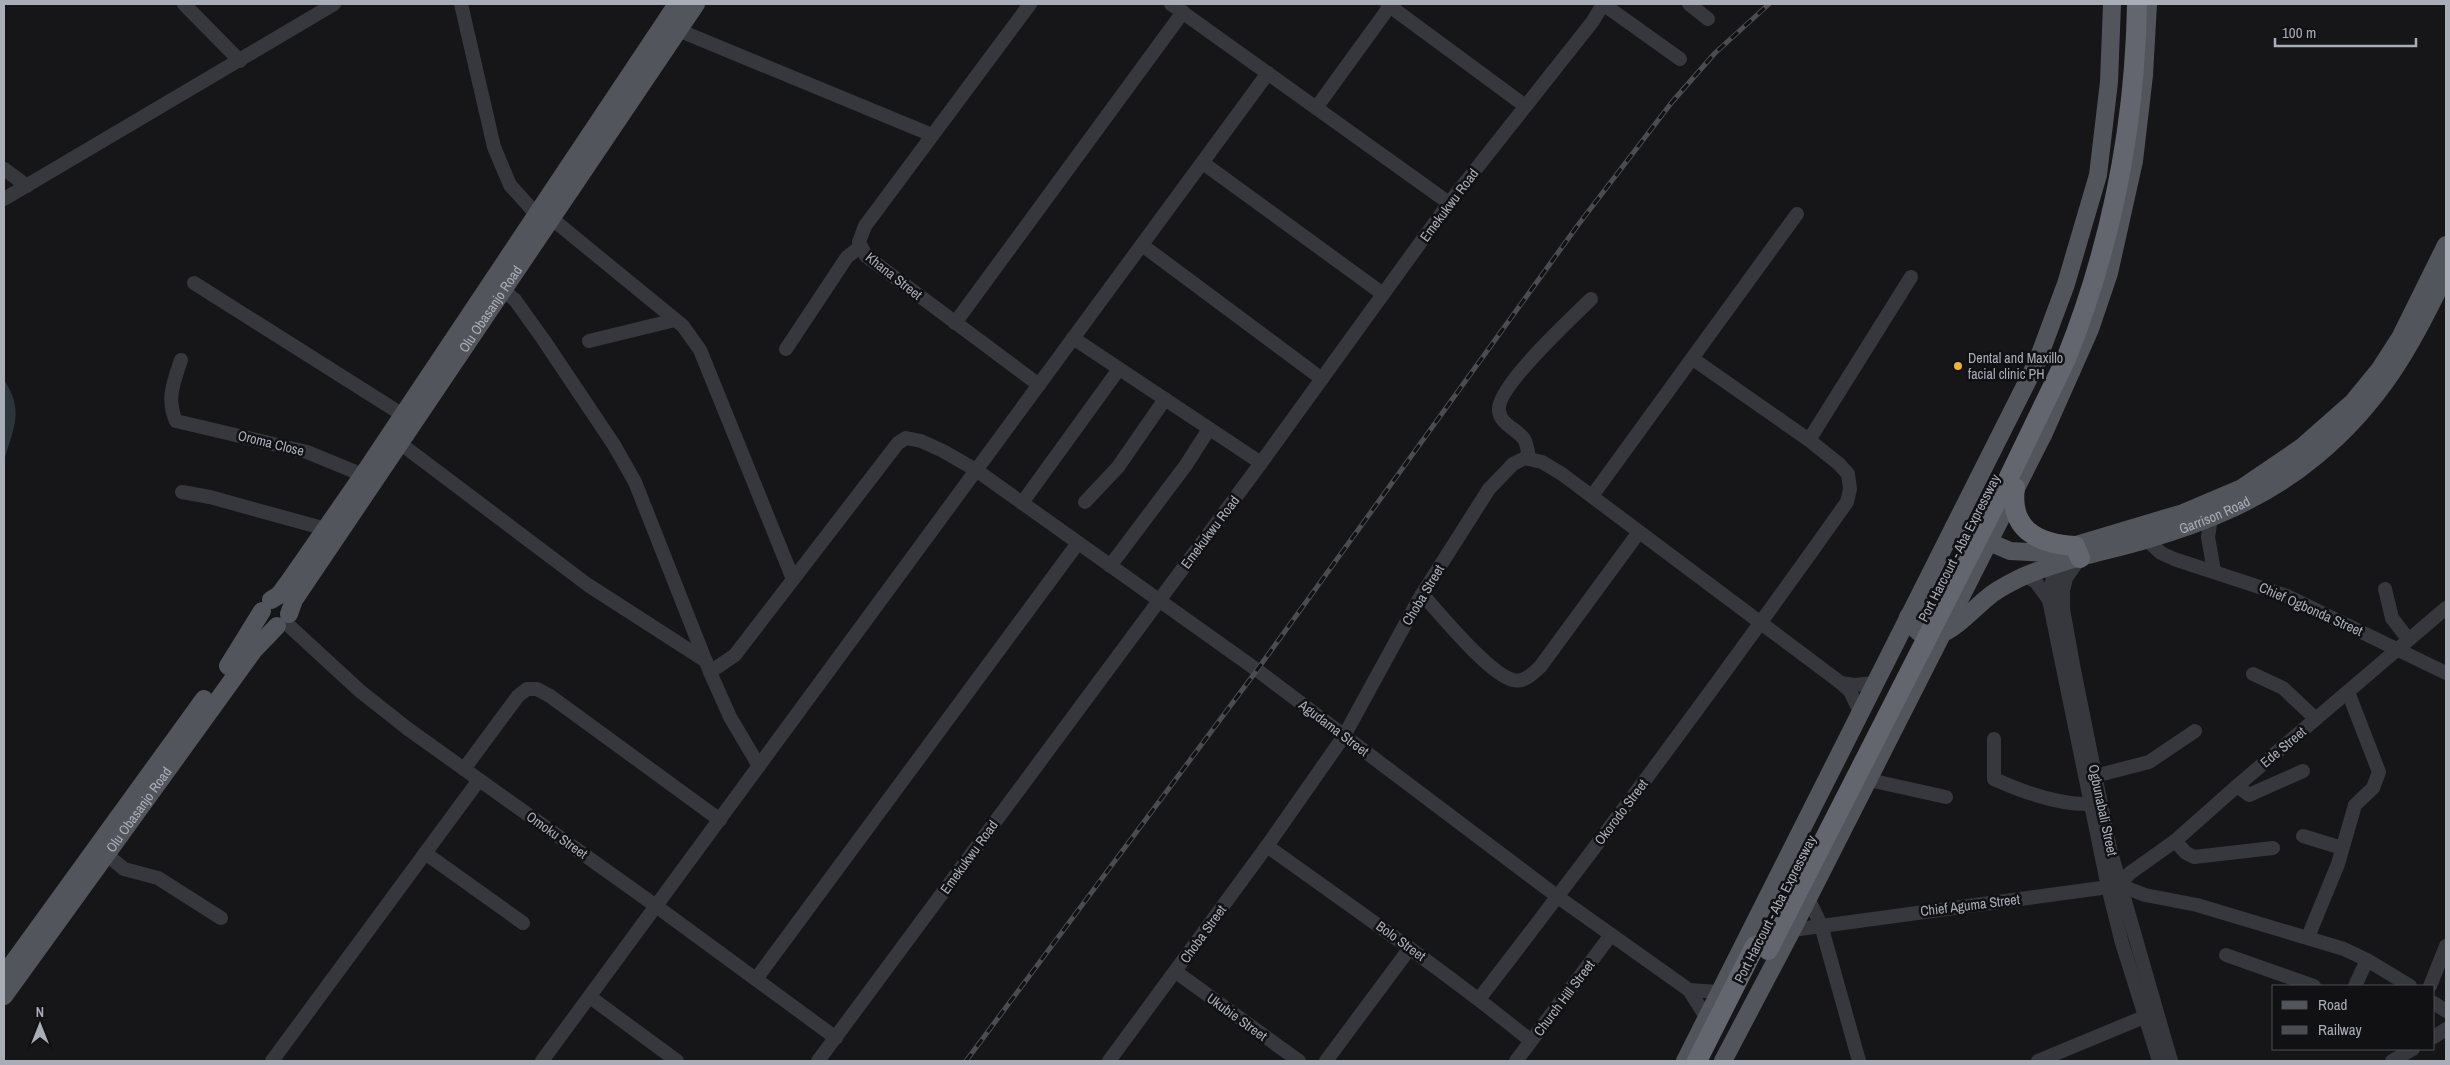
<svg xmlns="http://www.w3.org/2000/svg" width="2450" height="1065" viewBox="0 0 2450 1065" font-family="'Archivo Narrow',sans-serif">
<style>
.water{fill:#2c353c}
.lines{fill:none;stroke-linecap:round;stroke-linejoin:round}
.minor{stroke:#37383d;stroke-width:14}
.major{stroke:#53555c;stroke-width:18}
.highway{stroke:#63666e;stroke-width:20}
.rail-casing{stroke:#4a4c52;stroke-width:5}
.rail{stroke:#111113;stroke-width:3;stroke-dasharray:9;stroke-linecap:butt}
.highway-bridge{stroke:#63666e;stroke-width:20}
.poi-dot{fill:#f2b134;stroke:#111113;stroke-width:2}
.labels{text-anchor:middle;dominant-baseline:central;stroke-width:5;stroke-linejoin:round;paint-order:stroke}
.street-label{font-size:14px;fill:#a8adb8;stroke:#111113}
.poi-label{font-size:14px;fill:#a8adb8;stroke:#111113;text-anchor:start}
</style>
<rect width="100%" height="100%" fill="#161618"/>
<path class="water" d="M4,380C25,411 13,429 4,461Z"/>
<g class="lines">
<g class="minor">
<polyline points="184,4 240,61"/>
<polyline points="461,4 494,147 510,185 536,214"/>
<polyline points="1030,4 865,226 859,242 866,256 1039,385"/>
<polyline points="1171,4 1449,203"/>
<polyline points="1387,4 1524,105"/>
<polyline points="1603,4 1680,59"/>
<polyline points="1689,4 1708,19"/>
<polyline points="678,30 932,135"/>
<polyline points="1316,108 1390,6"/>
<polyline points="1203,163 1383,294"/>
<polyline points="4,169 27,186"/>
<polyline points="4,199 334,4"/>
<polyline points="551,218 683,326 700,350 793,579"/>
<polyline points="1142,245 1322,379"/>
<polyline points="194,283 403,415"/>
<polyline points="503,290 515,300 543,339 614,445 635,482 710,672 730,717 759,766"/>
<polyline points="955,323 1183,12"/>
<polyline points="1073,338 1261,463"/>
<polyline points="589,341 675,320"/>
<polyline points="786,349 847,257 860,247"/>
<path d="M181,360C174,381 166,399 176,421L307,452L363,475"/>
<polyline points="1809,440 1911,277"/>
<polyline points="401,444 588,585 706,661"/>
<path d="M1529,458C1528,452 1527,444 1524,439C1517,429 1501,425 1499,411C1495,388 1573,317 1591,299"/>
<polyline points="182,492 210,497 326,529"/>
<polyline points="1592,496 1797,214"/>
<polyline points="1085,502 1118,467 1165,399"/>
<polyline points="1022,503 1119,369"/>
<polyline points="2211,518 2208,537 2214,571"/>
<polyline points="2147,540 2161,553 2174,559 2287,596 2446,673"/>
<polyline points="2080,558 2066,578 2063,591 2063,609 2074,670 2110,849 2171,1061"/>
<polyline points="1110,566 1186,465 1209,429"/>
<polyline points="2026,576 2036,582 2049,600 2108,887 2122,943 2159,1061"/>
<polyline points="2385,589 2392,618 2408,639"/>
<path d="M1422,594C1440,614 1489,674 1513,680C1524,683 1532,674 1540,667L1639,532"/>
<path d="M2049,600C2051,585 2053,571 2062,559"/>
<polyline points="285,622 360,691 408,729 656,906 836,1038"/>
<polyline points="710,672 735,655 898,443 906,438 921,441 943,451 976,470 1257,670 1558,897 1689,990 1706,1017"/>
<polyline points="2253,674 2283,688 2316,719"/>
<polyline points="1841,683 1854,685 1875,683"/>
<path d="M1994,739V779C2023,792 2059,805 2090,804"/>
<polyline points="464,769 518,696 527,689 537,689 550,696 720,820"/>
<polyline points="2095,776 2149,762 2195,731"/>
<polyline points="1869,780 1946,797"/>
<polyline points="2237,786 2249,795 2303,771"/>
<polyline points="2303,836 2342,848"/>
<polyline points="2175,841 2186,853 2194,857 2273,848"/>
<path d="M1267,846C1356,910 1446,972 1531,1041"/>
<polyline points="425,853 523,923"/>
<polyline points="106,854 124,869 158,878 221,918"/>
<polyline points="2119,885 2130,873 2175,841 2237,786 2446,608"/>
<polyline points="2119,885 2145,895 2197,905 2344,949 2367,960 2410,986"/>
<polyline points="1808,898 1821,925 1859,1061"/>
<polyline points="1792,930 2116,886"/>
<polyline points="2308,937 2338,864 2355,805 2373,788 2379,772 2348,692"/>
<polyline points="2226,955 2314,986"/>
<polyline points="1176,972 1299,1061"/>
<polyline points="756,979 1078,543"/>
<polyline points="2355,986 2367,960"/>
<polyline points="2430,986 2446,946"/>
<polyline points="1689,990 1719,992"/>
<polyline points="590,997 677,1061"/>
<path d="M1479,999C1605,836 1728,670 1847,502L1850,489L1848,474L1839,464L1809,440L1693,359"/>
<polyline points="2434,1003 2446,1011"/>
<polyline points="2434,1037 2446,1029"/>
<polyline points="272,1061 479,780"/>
<polyline points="542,1061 1268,73"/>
<polyline points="818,1061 1261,463 1449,203 1593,21 1603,4"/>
<polyline points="1109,1061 1267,846 1344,736 1419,599 1489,489 1513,464 1525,458 1542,462 1562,474 1841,683 1850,691 1860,712"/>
<polyline points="1326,1061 1410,948"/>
<polyline points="1516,1061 1611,935"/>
<polyline points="2038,1061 2144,1017"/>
<polyline points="2392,1061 2413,1049"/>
</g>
<g class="major">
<polyline points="1954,527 2010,551 2049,553 2183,513 2242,488 2302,447 2353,402 2380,369 2400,338 2446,245"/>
<polyline points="271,600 279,595 288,583 363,475 677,4"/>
<path id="s1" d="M289,614L294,600L696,4"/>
<path id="s2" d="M1908,617C1928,662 1965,616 1987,598C1997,589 2010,583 2022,577C2061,560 2104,552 2145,540C2207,522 2266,498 2316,456C2379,404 2412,346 2446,273"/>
<polyline points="228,666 262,611"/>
<polyline points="4,975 204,699"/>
<path id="s3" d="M4,996L254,650L277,626"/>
<polyline points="1685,1061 2037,362 2066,284 2098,175 2109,82 2112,4"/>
<polyline points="1723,1061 1792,930 2043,435 2090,329 2109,273 2134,161 2144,75 2148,4"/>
</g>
<g class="highway">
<path d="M2066,359C2111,246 2135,125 2137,4"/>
<path d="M2015,488C2009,530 2039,544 2075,546L2080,558"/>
<polyline points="1697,1061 1755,946"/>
</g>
<g class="rail-casing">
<polyline id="rail" points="966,1061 1257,670 1578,225 1672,102 1715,53 1769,4"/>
</g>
<use href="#rail" class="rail"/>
<polyline class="highway-bridge" points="1768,950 2008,479 2066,359"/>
</g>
<circle class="poi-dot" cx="1958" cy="366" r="5"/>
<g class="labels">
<g class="street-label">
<text transform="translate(1449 205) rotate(-53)">Emekukwu Road</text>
<text transform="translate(894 276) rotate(38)">Khana Street</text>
<text stroke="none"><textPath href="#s1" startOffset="366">Olu Obasanjo Road</textPath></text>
<text transform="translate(271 443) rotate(14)">Oroma Close</text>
<text stroke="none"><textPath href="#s2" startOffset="344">Garrison Road</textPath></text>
<text transform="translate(1210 532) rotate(-53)">Emekukwu Road</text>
<text transform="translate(1959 548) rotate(-63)">Port Harcourt - Aba Expressway</text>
<text transform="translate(1423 595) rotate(-59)">Choba Street</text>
<text transform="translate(2311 609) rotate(24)">Chief Ogbonda Street</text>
<text transform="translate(1334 728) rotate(37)">Agudama Street</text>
<text transform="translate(2283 747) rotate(-40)">Ede Street</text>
<text stroke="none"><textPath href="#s3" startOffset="230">Olu Obasanjo Road</textPath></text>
<text transform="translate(2103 810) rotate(78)">Ogbunabali Street</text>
<text transform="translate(1621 812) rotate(-53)">Okorodo Street</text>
<text transform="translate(557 835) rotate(35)">Omoku Street</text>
<text transform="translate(969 857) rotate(-54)">Emekukwu Road</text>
<text transform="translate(1970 905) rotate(-7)">Chief Aguma Street</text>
<text transform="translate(1775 909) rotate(-63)">Port Harcourt - Aba Expressway</text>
<text transform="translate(1203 934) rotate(-54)">Choba Street</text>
<text transform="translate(1401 941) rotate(36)">Bolo Street</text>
<text transform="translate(1564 998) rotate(-53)">Church Hill Street</text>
<text transform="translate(1237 1017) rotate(36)">Ukubie Street</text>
</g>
<g class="poi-label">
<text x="1968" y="358">Dental and Maxillo<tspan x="1968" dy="16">facial clinic PH</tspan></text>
</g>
</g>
<rect width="2450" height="1065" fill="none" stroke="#a8adb8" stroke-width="10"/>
<rect x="2272" y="985" width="162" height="65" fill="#111113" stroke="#4d4f55"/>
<rect x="2282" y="1001" width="25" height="8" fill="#53555c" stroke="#4d4f55"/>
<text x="2318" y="1010" font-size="15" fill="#a8adb8">Road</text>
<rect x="2282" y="1026" width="25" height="8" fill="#4a4c52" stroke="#4d4f55"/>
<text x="2318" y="1035" font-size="15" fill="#a8adb8">Railway</text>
<g transform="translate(40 1025)" stroke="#111113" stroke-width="4" paint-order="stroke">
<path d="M0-4L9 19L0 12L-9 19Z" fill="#a8adb8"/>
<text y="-8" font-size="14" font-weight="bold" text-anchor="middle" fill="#a8adb8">N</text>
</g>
<path d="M2275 38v8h141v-8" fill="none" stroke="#a8adb8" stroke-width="2.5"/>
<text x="2282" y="38" font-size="15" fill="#a8adb8" stroke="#111113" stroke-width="4" paint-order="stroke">100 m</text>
</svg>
